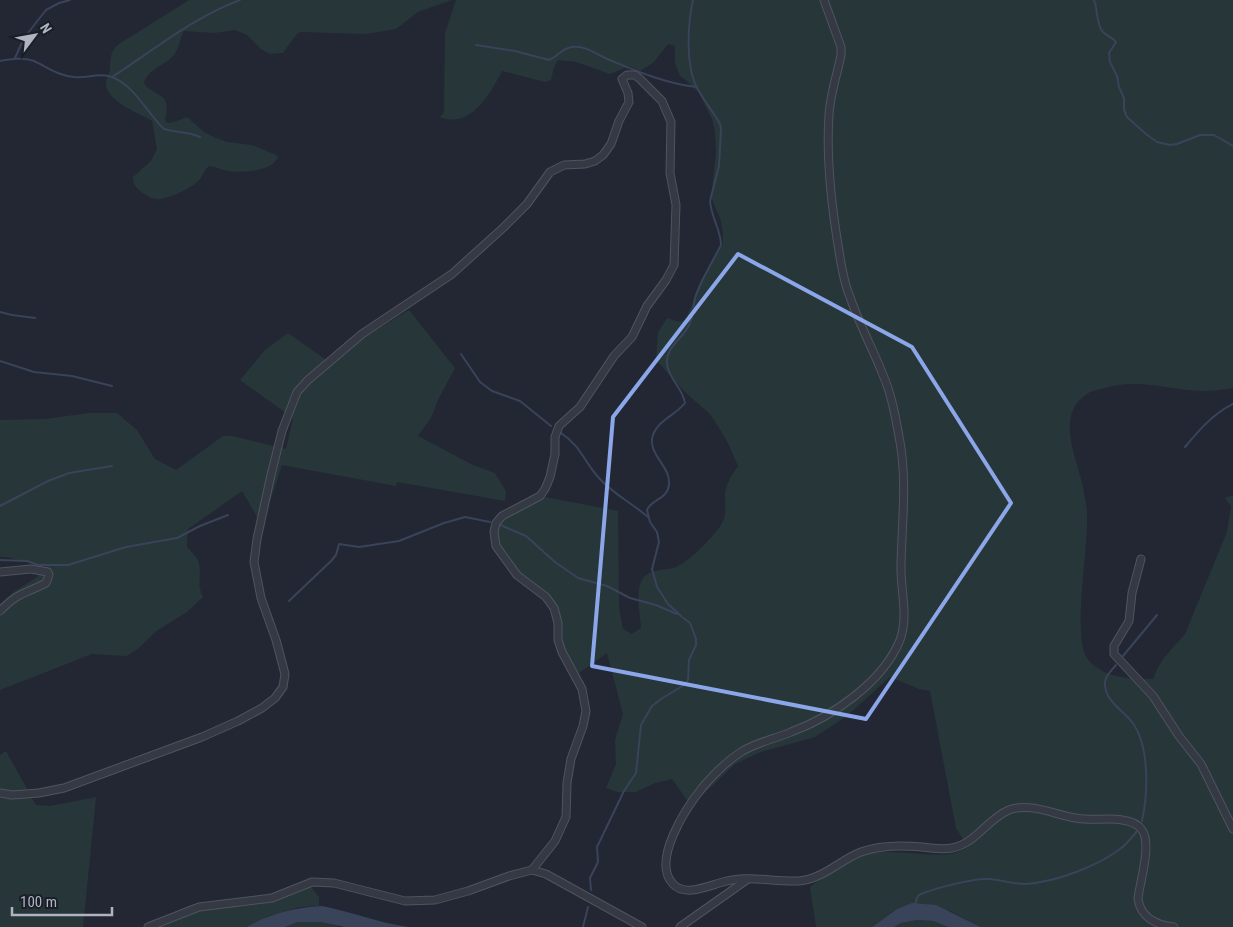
<svg xmlns="http://www.w3.org/2000/svg" width="1233" height="927" viewBox="0 0 1233 927" font-family="'Roboto Condensed',sans-serif">
<style>
.green{fill:#273638}
.water{fill:#39435a}
.lines{fill:none;stroke-linecap:round;stroke-linejoin:round}
.stream{stroke:#39435a;stroke-width:2}
.minor-casing{stroke:#4f545e;stroke-width:9}
.minor{stroke:#353944;stroke-width:7}
.marked{fill:none;stroke:#8ba6e9;stroke-width:4;stroke-linejoin:round}
</style>
<rect width="100%" height="100%" fill="#222733"/>
<g class="green">
<path d="M189,0H452L418,12L396,29L366,34L300,32L296,35L283,53L270,54L261,49L247,35L235,30L214,33L184,31C179,39 180,49 173,56C164,66 148,69 144,83C156,100 172,89 165,120L168,123L174,122L187,117L204,132L214,137L227,142L252,145L278,156C274,172 241,173 228,171C221,170 215,166 209,166C204,170 204,174 200,179C194,187 167,200 157,199C152,199 147,196 143,193C137,189 133,185 133,177L151,161L157,149L152,121C140,113 106,102 106,83C106,78 110,73 110,68C111,57 110,51 119,44Z"/>
<path d="M456,0H1233V388C1223,390 1213,391 1203,391C1168,390 1137,377 1101,389C1097,390 1091,391 1087,394C1053,416 1079,461 1084,492C1085,499 1087,507 1087,515C1089,544 1072,637 1087,658C1100,677 1131,680 1153,679C1161,657 1171,651 1185,634L1227,532L1231,506L1225,498L1233,495V927H981L950,911L897,909L872,927H816L810,887C825,876 847,858 866,854C894,848 922,857 950,854C956,853 962,850 968,847L956,828L930,691L919,689L890,677L847,716L815,737L761,752L735,764L691,806L672,779L655,783L636,792H617L606,788L616,764L615,740L623,714L607,653L578,674L558,646L561,627L544,593L519,572L504,555L497,538L494,519L503,511L540,496L618,511L619,607L623,629L632,634L641,628C640,616 637,601 639,589C643,565 664,573 678,566C690,561 716,534 722,523C727,514 725,507 725,497C725,485 731,476 738,466L727,441L711,415L686,393L656,360L658,332L667,318C674,320 680,324 686,319L701,280L723,244V234L721,221L711,197L716,153L715,132L712,119L699,93L687,81L680,76L675,63V46L668,44L654,62L640,71L630,66L610,74L576,62L558,60L554,67L551,80L545,82L502,71C491,93 470,130 440,117L444,112L445,33Z"/>
<path d="M409,310L455,368L438,400L431,418L418,436L473,465L495,473L506,491L505,501L397,482L396,486L282,465L262,526L242,491L188,529L187,547C191,552 198,557 199,564C202,578 196,582 203,597L187,612L155,632L140,647L127,656L92,654L0,690V609L12,593L37,577L46,566L6,557H0V420L45,419L89,413H117L137,430L155,459L176,470L223,436H232L286,449L293,418L240,380L265,350L288,333L332,364L365,337Z"/>
<polygon points="6,751 36,805 50,806 96,797 83,927 0,927 0,755"/>
<polygon points="310,885 319,897 319,906 300,907 269,916 246,927 144,927 207,908 250,901"/>
<polygon points="917,920 933,921 948,927 894,927 901,923"/>
<polygon points="298,922 320,922 338,926 338,927 285,927"/>
</g>
<g class="water">
<polygon points="912,903 936,905 981,927 948,927 933,921 917,920 901,923 894,927 872,927 897,909"/>
<path d="M322,906C352,912 380,923 409,927H345L320,922H298L285,927H246C272,913 293,908 322,906Z"/>
</g>
<g class="lines">
<g class="stream">
<path d="M1094,0C1098,10 1096,24 1103,32C1107,36 1113,38 1116,42L1109,53L1110,62L1117,76L1119,87L1124,98V110L1127,117L1146,134L1157,142L1170,145L1177,144L1200,135H1214L1233,146"/>
<path d="M476,45L515,51L549,60C557,57 562,48 572,47C587,45 598,56 612,61C639,72 667,84 697,87"/>
<polyline points="15,58 24,38 46,10 59,3 70,0"/>
<path d="M0,61C11,59 23,57 34,61C47,67 59,76 74,77C86,79 100,72 112,77C134,85 148,114 164,129C176,133 188,131 200,137"/>
<path d="M112,77C154,50 192,18 240,0"/>
<polyline points="0,312 12,315 35,318"/>
<polyline points="461,354 480,382 492,391 520,401 551,426"/>
<polyline points="0,361 34,372 72,376 112,386"/>
<path d="M561,433C581,446 584,462 599,478C613,494 632,503 648,517"/>
<path d="M1185,447C1199,430 1213,414 1233,404"/>
<polyline points="0,506 48,481 69,473 112,466"/>
<polyline points="498,524 526,536 555,562 578,578 607,586 630,598 656,605 677,614"/>
<polyline points="0,560 27,561 38,565 68,565 126,547 177,538 200,526 228,515"/>
<polyline points="289,601 331,561 336,555 339,544 359,547 399,541 444,523 465,517 490,522"/>
<path d="M681,616L668,604L657,587L652,569L659,542L657,532L650,522L647,510C651,499 667,500 669,485C671,467 650,456 652,439C655,421 675,416 685,403C683,388 669,380 667,364C665,347 683,339 689,325C694,316 693,307 695,298C700,282 713,261 721,245C721,230 711,217 710,201L719,166L721,129L720,124C712,109 700,97 694,81C686,59 688,22 693,0"/>
<polyline points="1123,656 1157,615"/>
<path d="M1116,665C1111,671 1104,677 1105,685C1106,702 1123,710 1132,722C1150,746 1148,793 1142,821"/>
<polyline points="591,890 590,878 598,862 597,847 624,791 636,773 641,725 652,706 661,699 684,685 688,680 689,660 696,645 696,639 690,623 682,617"/>
<path d="M915,904L918,896L921,894C936,888 974,878 988,879C1002,880 1013,884 1026,884C1055,882 1096,867 1120,849C1127,844 1132,837 1138,830"/>
<polyline points="583,927 588,907"/>
</g>
<g class="minor-casing">
<g id="minor">
<path d="M824,0L841,47V55C837,75 830,95 829,115C826,159 831,202 838,245C841,263 843,281 850,297C859,324 873,349 883,375C892,395 896,420 900,442C907,482 902,523 901,564C900,589 909,616 900,640C883,682 832,717 791,732C775,739 757,742 741,752C727,761 713,775 702,788C686,808 651,861 673,884C685,897 708,886 723,882C748,875 773,882 799,881C823,879 840,860 861,852C880,845 902,845 922,847C932,848 942,850 952,848C977,843 987,819 1009,810C1033,801 1060,818 1084,819C1097,820 1110,818 1122,820C1130,821 1138,824 1142,830C1152,844 1140,882 1138,898C1140,917 1156,925 1174,927"/>
<polyline points="1141,559 1132,593 1129,621 1114,646 1114,654 1153,696 1179,736 1201,764 1233,829"/>
<path d="M0,572L31,569L48,572L49,575L46,583C25,594 18,592 0,611"/>
<polyline points="0,793 12,795 39,793 64,788 202,737 238,721 262,708 275,698 283,687 285,674 276,640 261,598 254,562 257,539 271,475 282,431 297,392 308,380 362,334 452,274 503,228 527,204 550,172 564,165 585,164 595,161 603,155 611,144 619,121 629,102 628,93 622,79 627,75 635,75 640,79 662,101 671,122 670,173 676,205 674,265 666,280 647,306 632,337 614,356 580,407 559,426 555,437 555,454 550,477 545,489 540,496 502,516 496,523 494,532 496,546 517,575 546,597 554,608 558,623 558,640 562,652 582,689 586,711 583,726 571,759 567,783 566,817 555,841 532,870"/>
<polyline points="148,927 199,907 272,898 312,882 334,883 405,901 435,900 468,891 509,876 532,870 546,874 642,927"/>
<polyline points="680,927 748,879"/>
</g>
</g>
<use href="#minor" class="minor"/>
</g>
<path class="marked" d="M738,254L912,347L1011,503L866,719L592,666L613,417Z"/>
<g transform="translate(35 35) rotate(58)" stroke="#1a1e28" stroke-width="4" paint-order="stroke">
<path d="M0-4L9 19L0 12L-9 19Z" fill="#afb4c0"/>
<text y="-8" font-size="14" font-weight="bold" text-anchor="middle" fill="#afb4c0">N</text>
</g>
<path d="M12 907v8h100v-8" fill="none" stroke="#afb4c0" stroke-width="2.5"/>
<text x="20" y="907" font-size="15" fill="#afb4c0" stroke="#1a1e28" stroke-width="4" paint-order="stroke">100 m</text>
</svg>
